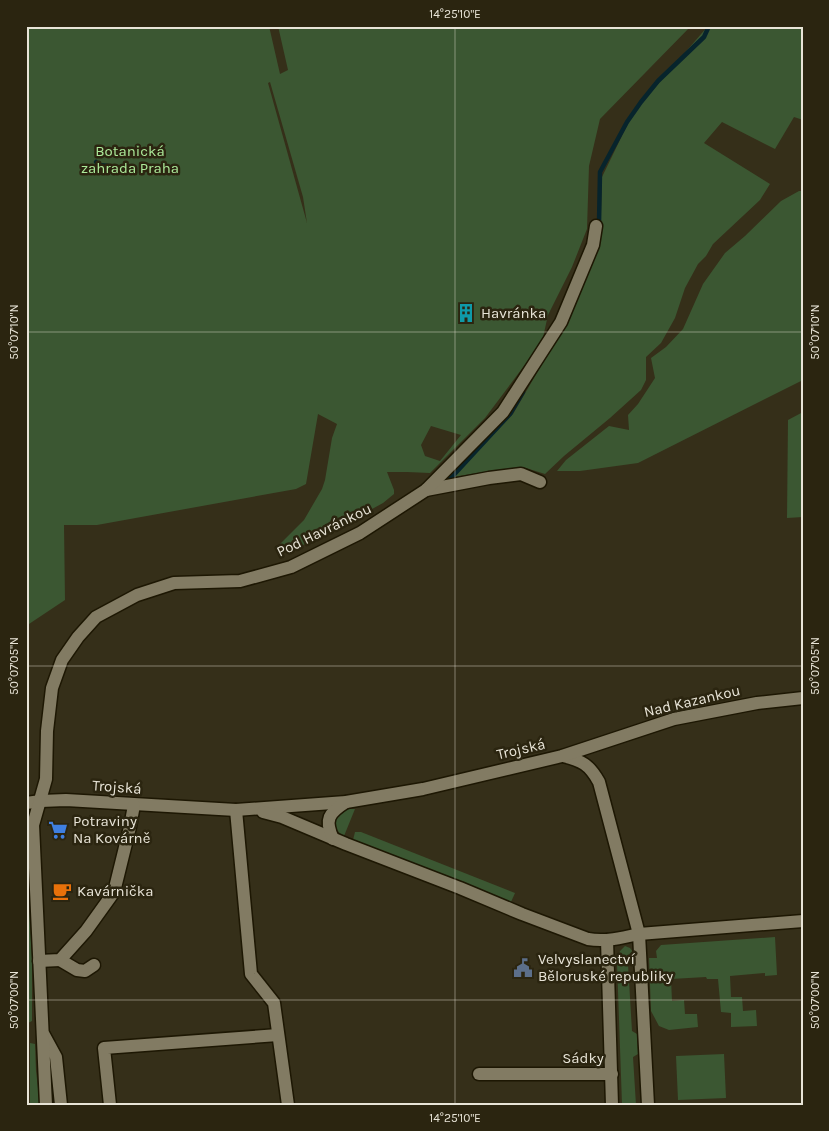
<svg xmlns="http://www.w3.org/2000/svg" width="829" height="1131" viewBox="0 0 829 1131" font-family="Karla,sans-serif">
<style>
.green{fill:#3b5732;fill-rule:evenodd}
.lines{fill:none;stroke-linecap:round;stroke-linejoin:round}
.stream{stroke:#07242c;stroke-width:4.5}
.minor-casing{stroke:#1d1703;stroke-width:15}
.minor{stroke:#827b63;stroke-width:12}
.ticks{fill:none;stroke:#e8e4d7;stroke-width:1;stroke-opacity:0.45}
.labels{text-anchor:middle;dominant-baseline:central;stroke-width:5;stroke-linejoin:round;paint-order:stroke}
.park-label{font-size:15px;fill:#acea9a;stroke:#2b2510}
.poi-label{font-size:15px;fill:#e8e4d7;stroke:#2b2510;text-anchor:start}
.street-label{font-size:15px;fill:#e8e4d7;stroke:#2b2510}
.neatline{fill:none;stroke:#e8e4d7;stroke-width:2}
.ticks-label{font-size:12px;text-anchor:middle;fill:#e8e4d7}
</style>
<rect width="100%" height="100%" fill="#352f19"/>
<g class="green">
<path d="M26,26H269L280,74L288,70L278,26H691L600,119L589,166L587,229L572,267L548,315L542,342L485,418L430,473L407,472H387L394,490V494L383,503L323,536L285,553L280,544L304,520L322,489L325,480L332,438L337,424L318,414L306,484L296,489L97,525H64L65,600L26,626ZM270,82L303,197L307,223L268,83ZM431,426L461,435L440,461L425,456L421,445Z"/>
<polygon points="708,26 803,26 803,120 794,117 775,149 722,122 704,143 770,184 760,200 713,244 706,256 698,264 685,288 675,318 661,343 646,357 646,380 641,390 610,418 564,456 545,474 526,468 483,472 453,477 513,414 567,321 600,245 602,177 633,113"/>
<polygon points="799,191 803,191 803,380 638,463 580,471 557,471 566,460 609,426 629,430 628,415 638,404 655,378 651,358 666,347 683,329 703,284 725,253 745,236 781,201"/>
<polygon points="803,412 803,517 787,518 788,420"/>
<path d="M346,809H355L344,836C338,833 332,825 336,818C338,815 343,811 346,809Z"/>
<polygon points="355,832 361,832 515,893 511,902 353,840"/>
<polygon points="26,864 32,958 32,1021 26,1024"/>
<polygon points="775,937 777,975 765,976 765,973 730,976 731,997 742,997 743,1011 756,1010 757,1026 731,1027 731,1013 721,1012 718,979 707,979 706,977 671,979 672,1001 684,1000 685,1014 697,1014 698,1027 669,1030 659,1026 651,1011 649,958 657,958 656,951 661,945"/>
<polygon points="625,946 630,948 633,952 633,961 628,964 632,1031 637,1034 638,1054 633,1057 636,1105 622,1104 617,963 620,951"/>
<polygon points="30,1043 35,1044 36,1071 40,1105 30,1105"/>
<polygon points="724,1054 726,1098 678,1100 676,1056"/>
</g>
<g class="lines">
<g class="stream">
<polyline points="96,162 99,165 98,168 102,169 102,173"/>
<polyline points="99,165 109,166"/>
<polyline points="599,224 600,172 627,122 641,102 658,81 704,37 709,26"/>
<polyline points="450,479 510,414 523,392"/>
</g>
<g class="minor-casing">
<g id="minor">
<polyline points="426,490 489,478 521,474 540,482"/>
<path d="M563,756C582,761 589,764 599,782L639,934L648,1105"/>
<polyline points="26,803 41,801 66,800 236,810 346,802 423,789 562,756 674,719 757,703 803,698"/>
<polyline points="236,810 251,974 274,1003 288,1105"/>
<path d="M263,812L282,817L346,844L460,888L522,914L588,939C605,942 622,938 639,934L803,921"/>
<path d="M333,839C324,819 329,813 346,802"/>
<polyline points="607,940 612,1105"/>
<polyline points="60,960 77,970 85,971 94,965"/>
<polyline points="39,961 60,960 86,931 114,892 130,827 134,805"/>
<polyline points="44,1035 56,1057 61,1105"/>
<polyline points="479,1074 612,1074"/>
<polyline points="46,1105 33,825 46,779 47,731 52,688 62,660 78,637 96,617 137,595 174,583 240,581 291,567 360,533 426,490 503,412 561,322 593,245 596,226"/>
<polyline points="110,1105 104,1048 278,1035"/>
</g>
</g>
<use href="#minor" class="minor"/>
</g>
<path class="ticks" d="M455,26V1105M26,332H803M26,666H803M26,1000H803"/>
<defs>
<g id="building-bare" transform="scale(1.5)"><path d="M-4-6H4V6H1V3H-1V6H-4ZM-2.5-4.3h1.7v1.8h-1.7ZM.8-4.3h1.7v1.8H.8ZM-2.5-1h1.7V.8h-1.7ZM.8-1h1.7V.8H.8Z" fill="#0f9aa8" stroke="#2b2510" stroke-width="2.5" paint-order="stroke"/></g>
<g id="supermarket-bare" transform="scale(1.5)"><path d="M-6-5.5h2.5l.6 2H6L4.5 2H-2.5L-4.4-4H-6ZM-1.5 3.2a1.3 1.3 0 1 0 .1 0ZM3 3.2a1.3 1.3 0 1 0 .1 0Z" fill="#3f7fe0" stroke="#2b2510" stroke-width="2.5" paint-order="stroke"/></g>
<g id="cafe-bare" transform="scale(1.5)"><path d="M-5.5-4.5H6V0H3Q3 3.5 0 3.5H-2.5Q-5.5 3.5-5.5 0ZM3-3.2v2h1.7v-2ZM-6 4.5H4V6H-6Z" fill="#e8710a" stroke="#2b2510" stroke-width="2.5" paint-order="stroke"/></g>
<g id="civic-bare" transform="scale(1.5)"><path d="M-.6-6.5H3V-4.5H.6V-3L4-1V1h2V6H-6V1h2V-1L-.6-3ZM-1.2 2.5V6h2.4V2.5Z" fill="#5c6f8a" stroke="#2b2510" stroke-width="2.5" paint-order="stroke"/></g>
</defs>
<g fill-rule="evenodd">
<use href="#building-bare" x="466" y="313"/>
<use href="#supermarket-bare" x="58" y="830"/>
<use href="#cafe-bare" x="62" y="891"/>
<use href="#civic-bare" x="523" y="968"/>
</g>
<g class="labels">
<g class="park-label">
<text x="130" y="151">Botanická<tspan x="130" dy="17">zahrada Praha</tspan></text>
</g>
<g class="poi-label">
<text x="481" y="313">Havránka</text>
<text x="73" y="821">Potraviny<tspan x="73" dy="17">Na Kovárně</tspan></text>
<text x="77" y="891">Kavárnička</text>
<text x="538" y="959">Velvyslanectví<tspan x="538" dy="17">Běloruské republiky</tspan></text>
</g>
<g class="street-label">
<text transform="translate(324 530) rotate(-26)">Pod Havránkou</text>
<text transform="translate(692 701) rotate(-13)">Nad Kazankou</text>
<text transform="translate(521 749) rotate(-13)">Trojská</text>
<text transform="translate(117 787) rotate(4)">Trojská</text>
<text x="583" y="1058">Sádky</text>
</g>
</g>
<rect width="829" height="1131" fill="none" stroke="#2b2510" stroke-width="55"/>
<rect x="28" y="28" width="774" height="1076" class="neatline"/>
<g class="ticks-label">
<text x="455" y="18">14°25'10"E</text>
<text transform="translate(14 332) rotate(-90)" y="4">50°07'10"N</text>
<text transform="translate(815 332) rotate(-90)" y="4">50°07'10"N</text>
<text transform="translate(14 666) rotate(-90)" y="4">50°07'05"N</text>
<text transform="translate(815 666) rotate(-90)" y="4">50°07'05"N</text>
<text transform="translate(14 1000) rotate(-90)" y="4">50°07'00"N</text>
<text transform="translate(815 1000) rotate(-90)" y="4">50°07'00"N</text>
<text x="455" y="1122">14°25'10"E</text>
</g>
</svg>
